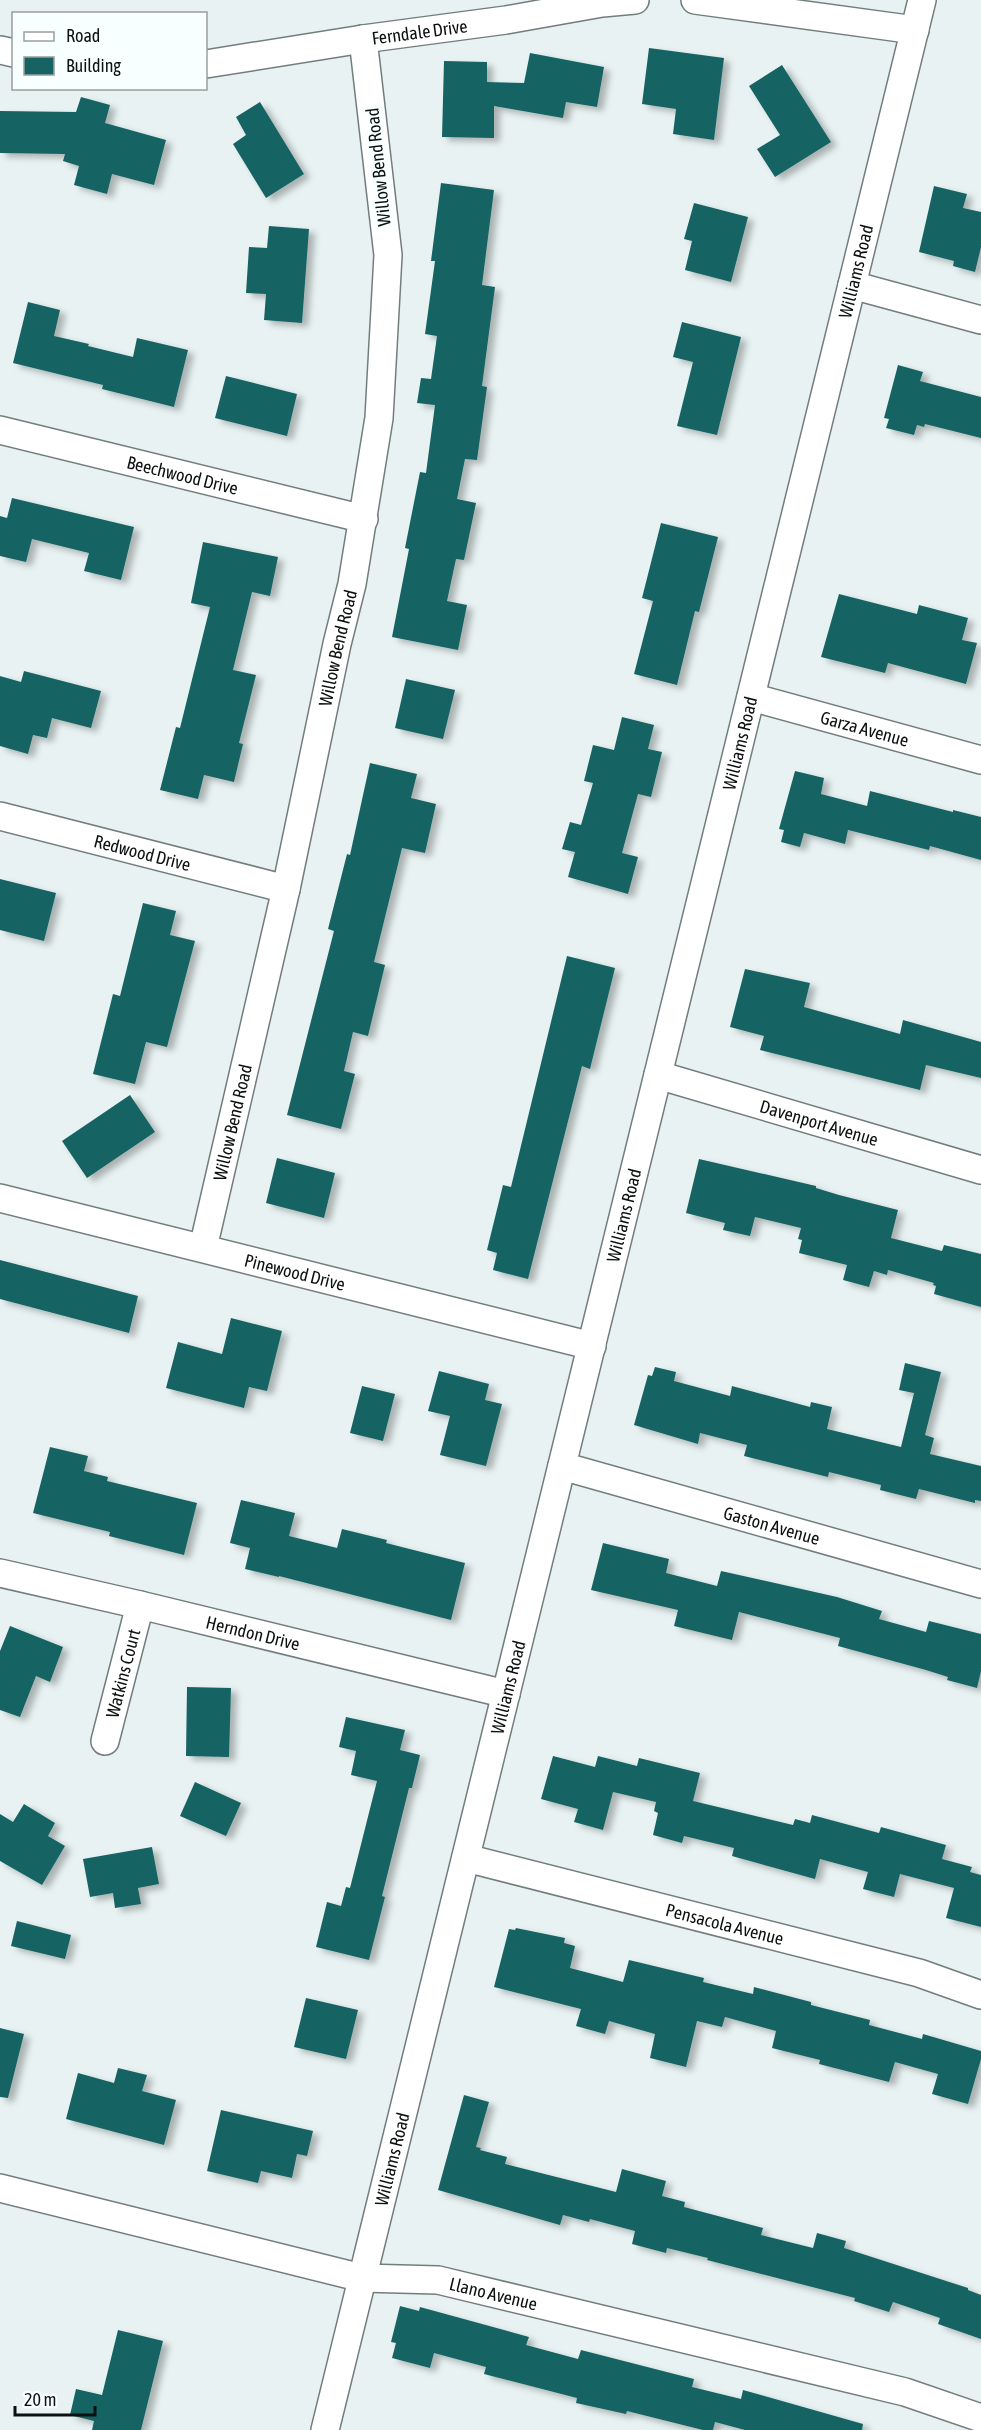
<svg xmlns="http://www.w3.org/2000/svg" width="981" height="2430" viewBox="0 0 981 2430" font-family="'Asap Condensed',sans-serif">
<style>
.building{fill:#176364;filter:url(#shadow)}
.lines{fill:none;stroke-linecap:round;stroke-linejoin:round}
.minor-casing{stroke:#747d7d;stroke-width:30}
.minor{stroke:#fff;stroke-width:27}
.labels{text-anchor:middle;dominant-baseline:central;stroke-width:6;stroke-linejoin:round;paint-order:stroke}
.street-label{font-size:18px;fill:#0d1010;stroke:#f7ffff}
</style>
<defs>
<filter id="shadow"><feDropShadow dx="6" dy="4" stdDeviation="3" flood-color="#0004"/></filter>
</defs>
<rect width="100%" height="100%" fill="#e8f2f2"/>
<g class="building">
<polygon points="649,48 724,58 714,140 673,134 676,109 642,104"/>
<polygon points="530,53 604,67 597,107 566,102 563,118 494,106 494,138 442,137 444,61 487,62 487,82 524,83"/>
<polygon points="782,65 831,142 775,177 757,149 780,135 749,86"/>
<polygon points="81,97 110,105 105,123 166,140 154,185 112,174 107,194 74,185 79,166 63,161 65,154 0,153 0,111 76,112"/>
<polygon points="260,102 304,174 266,198 233,144 246,135 236,117"/>
<polygon points="441,183 494,190 482,285 495,287 482,386 487,387 477,460 465,459 457,499 476,503 464,560 456,559 447,601 467,605 458,650 392,637 409,549 405,548 420,472 426,473 435,405 417,403 421,378 431,379 437,336 425,334 435,261 431,261"/>
<polygon points="934,186 967,194 963,208 981,212 981,247 975,272 953,266 954,261 919,252"/>
<polygon points="694,203 748,217 731,282 685,270 692,241 684,239"/>
<polygon points="269,226 309,229 302,323 264,320 266,294 246,293 249,247 267,248"/>
<polygon points="28,302 60,310 54,336 89,344 88,346 133,357 137,338 188,350 174,407 102,389 103,385 13,363"/>
<polygon points="682,322 741,337 717,435 677,426 693,362 673,357"/>
<polygon points="898,365 923,372 920,381 981,397 981,438 925,424 924,427 917,425 914,435 886,428 889,419 884,418"/>
<polygon points="226,376 297,394 287,436 215,418"/>
<polygon points="12,498 134,527 121,580 84,571 89,553 32,539 26,562 0,556 0,516 7,518"/>
<polygon points="661,523 718,537 699,612 695,611 677,685 634,674 653,601 642,598"/>
<polygon points="203,542 278,557 270,596 252,592 233,670 256,675 239,743 243,744 234,782 204,775 198,799 160,790 176,727 180,728 210,607 191,603"/>
<polygon points="839,594 917,614 919,605 968,618 962,640 977,643 966,684 888,663 885,673 821,657"/>
<polygon points="24,671 101,691 91,728 52,718 47,738 33,735 28,754 0,746 0,676 21,682"/>
<polygon points="406,679 455,690 443,739 395,728"/>
<polygon points="622,717 654,725 648,749 662,752 651,797 638,794 622,853 638,857 628,894 568,877 575,852 562,849 570,822 581,825 593,783 584,781 593,745 614,750"/>
<polygon points="370,763 417,774 411,798 436,804 425,853 402,848 374,962 385,965 368,1036 353,1032 344,1071 355,1074 341,1129 287,1115 334,931 328,929 347,854 350,855"/>
<polygon points="795,771 824,778 821,794 867,806 870,791 953,812 953,810 981,817 981,860 930,846 929,850 848,830 845,844 804,833 800,847 781,842 784,830 779,829"/>
<polygon points="0,879 56,893 44,941 0,930"/>
<polygon points="143,903 176,911 170,935 195,941 167,1047 146,1042 135,1084 93,1074 113,994 120,996"/>
<polygon points="567,956 615,968 590,1069 582,1066 528,1279 493,1270 497,1253 487,1250 503,1185 511,1187"/>
<polygon points="745,969 810,983 804,1007 900,1034 903,1020 981,1042 981,1078 926,1065 920,1090 760,1050 764,1036 730,1027"/>
<polygon points="130,1095 155,1132 87,1178 62,1141"/>
<polygon points="277,1158 335,1173 324,1218 266,1203"/>
<polygon points="699,1159 816,1186 816,1188 839,1195 898,1210 891,1238 942,1251 944,1245 981,1254 981,1307 934,1294 936,1286 933,1285 934,1283 888,1270 887,1275 874,1271 869,1287 843,1280 847,1265 799,1253 802,1240 798,1239 801,1228 755,1217 750,1236 723,1230 725,1223 686,1213"/>
<polygon points="0,1260 138,1296 129,1333 0,1299"/>
<polygon points="231,1318 282,1331 267,1391 249,1387 244,1408 166,1388 178,1342 222,1354"/>
<polygon points="905,1363 941,1372 925,1435 934,1438 930,1454 981,1466 981,1501 975,1500 975,1503 919,1489 916,1499 880,1490 881,1485 829,1472 828,1477 744,1456 747,1445 700,1433 698,1444 634,1425 648,1375 652,1376 655,1367 676,1372 674,1381 730,1396 732,1386 810,1407 811,1402 832,1407 827,1429 901,1447 914,1393 899,1390"/>
<polygon points="439,1371 489,1384 485,1400 502,1404 486,1466 440,1455 450,1416 428,1411"/>
<polygon points="362,1386 395,1394 383,1441 350,1433"/>
<polygon points="50,1447 88,1456 84,1471 108,1477 107,1481 197,1503 184,1555 109,1536 110,1532 33,1513"/>
<polygon points="241,1500 295,1513 289,1536 337,1548 342,1529 387,1540 386,1543 465,1563 451,1620 279,1576 279,1577 245,1569 250,1548 230,1543"/>
<polygon points="603,1543 669,1559 666,1573 717,1586 721,1571 837,1597 882,1611 879,1619 926,1632 929,1621 981,1634 981,1671 977,1688 947,1680 948,1677 926,1670 838,1646 840,1638 739,1612 732,1640 674,1626 678,1610 591,1590"/>
<polygon points="10,1626 63,1647 50,1682 36,1676 20,1717 0,1710 0,1651"/>
<polygon points="187,1687 231,1688 229,1757 186,1756"/>
<polygon points="346,1717 405,1730 400,1750 420,1755 412,1788 409,1788 382,1896 385,1897 369,1960 316,1947 327,1902 341,1906 346,1887 350,1888 377,1781 351,1775 356,1751 339,1747"/>
<polygon points="553,1756 595,1767 598,1756 637,1766 639,1758 700,1773 693,1801 793,1825 795,1819 810,1823 812,1815 879,1833 881,1827 946,1845 942,1859 972,1867 970,1872 981,1875 981,1927 946,1918 954,1888 900,1874 894,1897 863,1889 868,1872 820,1859 815,1879 732,1856 734,1848 684,1836 682,1843 653,1835 658,1813 654,1811 656,1802 613,1792 603,1830 574,1822 578,1809 541,1799"/>
<polygon points="195,1782 241,1803 226,1836 180,1816"/>
<polygon points="24,1804 55,1823 48,1836 65,1846 42,1885 0,1861 0,1814 13,1822"/>
<polygon points="152,1847 159,1884 138,1888 141,1904 115,1908 113,1893 90,1897 83,1859"/>
<polygon points="17,1921 71,1935 65,1959 11,1946"/>
<polygon points="516,1928 565,1938 564,1943 575,1946 570,1968 623,1982 629,1960 704,1978 703,1982 753,1994 754,1987 811,2002 811,2005 870,2020 869,2025 922,2039 923,2034 981,2051 981,2059 968,2104 932,2094 938,2074 895,2062 889,2082 819,2064 820,2060 772,2048 776,2031 725,2017 722,2027 697,2021 686,2067 650,2058 655,2034 609,2021 605,2034 576,2026 581,2009 494,1987 509,1929 515,1930"/>
<polygon points="306,1998 358,2010 346,2059 294,2047"/>
<polygon points="0,2028 24,2034 8,2098 0,2097"/>
<polygon points="118,2068 147,2075 142,2091 176,2100 164,2145 66,2119 78,2073 114,2083"/>
<polygon points="464,2095 489,2102 476,2147 481,2148 480,2150 507,2157 505,2164 616,2192 622,2169 666,2181 662,2196 685,2202 684,2207 763,2228 761,2235 813,2248 817,2233 846,2241 844,2248 968,2288 968,2290 981,2295 981,2339 938,2324 940,2318 893,2302 889,2312 854,2301 855,2298 707,2260 708,2258 667,2248 666,2253 632,2244 635,2231 590,2219 589,2222 563,2215 560,2225 438,2190"/>
<polygon points="221,2110 313,2131 307,2156 297,2154 292,2178 261,2171 258,2183 207,2171"/>
<polygon points="400,2306 419,2311 420,2307 529,2337 526,2345 578,2359 581,2350 694,2379 692,2387 741,2399 743,2390 863,2424 862,2430 745,2430 715,2422 713,2430 703,2430 627,2411 626,2414 576,2403 577,2398 484,2374 486,2367 434,2353 430,2368 392,2358 396,2343 391,2342"/>
<polygon points="118,2330 163,2341 141,2430 92,2430 94,2421 70,2415 76,2389 102,2395"/>
</g>
<g class="lines">
<g class="minor-casing">
<g id="minor">
<polyline points="695,0 915,30"/>
<polyline points="0,50 14,53"/>
<path id="s1" d="M206,64L363,39L506,20L602,3L635,0"/>
<polyline points="852,285 981,320"/>
<path id="s2" d="M0,430L364,519"/>
<path id="s3" d="M751,697L981,760"/>
<path id="s4" d="M0,816L286,889"/>
<path id="s5" d="M658,1075L981,1170"/>
<path id="s6" d="M0,1198L592,1346"/>
<path id="s7" d="M203,1248L286,889L337,644L352,584L379,418L388,255L363,39"/>
<path id="s8" d="M562,1466L981,1584"/>
<path id="s9" d="M0,1573L140,1605L506,1694"/>
<path id="s10" d="M105,1741L140,1605"/>
<path id="s11" d="M466,1858L919,1973L981,1995"/>
<path id="s12" d="M0,2188L362,2278L438,2280L905,2392L981,2418"/>
<path id="s13" d="M325,2430L922,0"/>
</g>
</g>
<use href="#minor" class="minor"/>
</g>
<g class="labels">
<g class="street-label">
<text stroke="none"><textPath href="#s1" startOffset="216">Ferndale Drive</textPath></text>
<text transform="translate(378 167) rotate(-96)">Willow Bend Road</text>
<text stroke="none"><textPath href="#s13" startOffset="2223">Williams Road</textPath></text>
<text stroke="none"><textPath href="#s2" startOffset="188">Beechwood Drive</textPath></text>
<text stroke="none"><textPath href="#s7" startOffset="615">Willow Bend Road</textPath></text>
<text stroke="none"><textPath href="#s3" startOffset="118">Garza Avenue</textPath></text>
<text stroke="none"><textPath href="#s13" startOffset="1737">Williams Road</textPath></text>
<text stroke="none"><textPath href="#s4" startOffset="147">Redwood Drive</textPath></text>
<text stroke="none"><textPath href="#s7" startOffset="129">Willow Bend Road</textPath></text>
<text stroke="none"><textPath href="#s5" startOffset="168">Davenport Avenue</textPath></text>
<text stroke="none"><textPath href="#s13" startOffset="1251">Williams Road</textPath></text>
<text stroke="none"><textPath href="#s6" startOffset="304">Pinewood Drive</textPath></text>
<text stroke="none"><textPath href="#s8" startOffset="218">Gaston Avenue</textPath></text>
<text stroke="none"><textPath href="#s9" startOffset="260">Herndon Drive</textPath></text>
<text stroke="none"><textPath href="#s10" startOffset="70">Watkins Court</textPath></text>
<text stroke="none"><textPath href="#s13" startOffset="765">Williams Road</textPath></text>
<text stroke="none"><textPath href="#s11" startOffset="267">Pensacola Avenue</textPath></text>
<text stroke="none"><textPath href="#s13" startOffset="279">Williams Road</textPath></text>
<text stroke="none"><textPath href="#s12" startOffset="506">Llano Avenue</textPath></text>
</g>
</g>
<rect x="12" y="12" width="195" height="78" fill="#f7ffff" stroke="#999f9f" stroke-width="1.5"/>
<rect x="24" y="32" width="30" height="9" fill="#ffffff" stroke="#999f9f" stroke-width="1.5"/>
<text x="66" y="42" font-size="18" fill="#0d1010">Road</text>
<rect x="24" y="57" width="30" height="18" fill="#176364" stroke="#999f9f" stroke-width="1.5"/>
<text x="66" y="72" font-size="18" fill="#0d1010">Building</text>
<path d="M15 2406v9h80v-9" fill="none" stroke="#0d1010" stroke-width="3"/>
<text x="24" y="2406" font-size="18" fill="#0d1010" stroke="#f7ffff" stroke-width="4.5" paint-order="stroke">20 m</text>
</svg>
